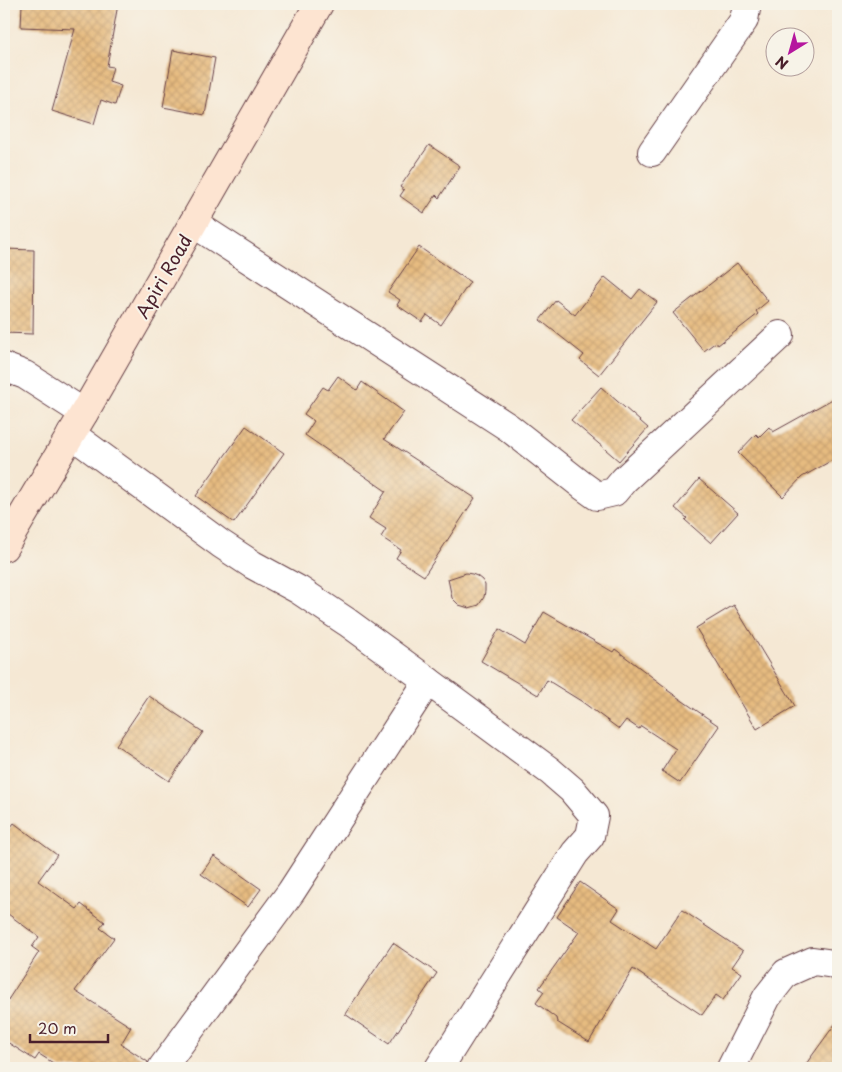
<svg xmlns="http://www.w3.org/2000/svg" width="842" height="1072" viewBox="0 0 842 1072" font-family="'Playpen Sans',sans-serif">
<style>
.building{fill:url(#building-cross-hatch)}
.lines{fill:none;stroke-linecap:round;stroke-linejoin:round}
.street-casing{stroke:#643d44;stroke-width:30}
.secondary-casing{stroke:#643d44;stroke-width:30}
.street{stroke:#fff;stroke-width:28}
.secondary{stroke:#fde4d1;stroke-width:28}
.labels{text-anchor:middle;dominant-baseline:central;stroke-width:4;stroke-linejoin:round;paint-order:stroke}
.street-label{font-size:18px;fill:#4a1f2b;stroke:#f7f3e8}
</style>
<defs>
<pattern id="building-cross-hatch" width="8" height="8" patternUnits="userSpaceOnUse" patternTransform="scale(1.25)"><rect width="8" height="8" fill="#e6bb80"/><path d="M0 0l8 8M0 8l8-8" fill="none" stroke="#c7a06f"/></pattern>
</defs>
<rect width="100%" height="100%" fill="#f7f3e8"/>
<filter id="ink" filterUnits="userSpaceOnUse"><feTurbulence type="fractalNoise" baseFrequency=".02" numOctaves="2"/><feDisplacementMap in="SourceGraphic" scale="10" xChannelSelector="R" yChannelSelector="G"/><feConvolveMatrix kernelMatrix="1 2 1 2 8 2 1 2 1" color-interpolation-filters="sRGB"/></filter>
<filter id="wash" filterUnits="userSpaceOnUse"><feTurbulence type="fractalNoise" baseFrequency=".0096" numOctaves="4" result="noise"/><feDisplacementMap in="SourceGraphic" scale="20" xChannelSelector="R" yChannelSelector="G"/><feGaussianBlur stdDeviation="1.12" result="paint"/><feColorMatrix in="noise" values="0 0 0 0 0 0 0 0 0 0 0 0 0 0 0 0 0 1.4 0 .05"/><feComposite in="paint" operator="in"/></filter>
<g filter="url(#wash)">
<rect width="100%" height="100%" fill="#f5e8d4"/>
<g id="blocks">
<g class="building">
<polygon points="22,4 118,4 107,66 113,67 109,82 121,86 115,105 101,100 94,124 52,111 75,29 21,27"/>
<polygon points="173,50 215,58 205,115 163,107"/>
<polygon points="429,145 460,166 439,198 436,195 424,213 400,196 404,190 400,187"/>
<polygon points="419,247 470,282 441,325 427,315 422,322 397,305 400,300 388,292"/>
<polygon points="4,249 34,250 33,334 4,333"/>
<polygon points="737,263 768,301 756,311 758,314 718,345 716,342 704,351 673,313"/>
<polygon points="605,277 632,299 640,289 657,302 599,375 580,360 584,355 540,320 556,300 575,315"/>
<polygon points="338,376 357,390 362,382 404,412 384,439 475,498 424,576 396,558 401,550 381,537 386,529 369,518 386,491 305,435 314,421 304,414 323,387 328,390"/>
<polygon points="601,387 648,428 619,461 571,420"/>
<polygon points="838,396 838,457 802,477 783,497 738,453 756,434 759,437 769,427 773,432"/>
<polygon points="246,426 284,453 234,523 196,496"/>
<polygon points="699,479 738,513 711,543 685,520 687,518 675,508"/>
<polygon points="466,573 472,574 477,576 482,580 485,585 485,591 484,597 479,605 469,608 459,605 452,598 448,579"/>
<polygon points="734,605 795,706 757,729 696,628"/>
<polygon points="544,612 613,652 615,649 668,689 667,690 719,726 680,783 662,771 676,749 641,726 639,729 626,720 619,729 581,701 547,680 538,695 481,661 499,629 525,645"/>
<polygon points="149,696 203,732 169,781 116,745"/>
<polygon points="14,823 57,855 38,881 77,909 81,904 105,922 100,928 114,938 75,991 131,1027 121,1044 148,1062 147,1068 61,1068 39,1054 35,1060 4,1040 4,1006 39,952 32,947 39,937 4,911 4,836"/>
<polygon points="214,856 261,889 248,907 201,874"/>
<polygon points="580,882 619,909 612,920 656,949 682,910 743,951 732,967 742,973 723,1000 716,995 702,1015 633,969 589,1042 557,1022 556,1018 536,1003 544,992 539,988 579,932 557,917"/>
<polygon points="393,943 437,973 389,1044 345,1014"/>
<polygon points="838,1020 838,1068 803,1068"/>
</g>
</g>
</g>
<g filter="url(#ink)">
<use href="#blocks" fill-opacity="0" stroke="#643d44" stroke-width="1"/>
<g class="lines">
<g class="street-casing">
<g id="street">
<polyline points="652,152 744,20 747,4"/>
<polyline points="193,223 508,427 583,486 597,496 614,492 624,480 780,335"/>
<polyline points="4,367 25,375 84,413"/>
<polyline points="71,434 221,544 253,565 299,590 347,622 428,681 550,771 572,790 594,816 590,836 575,853 439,1068"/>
<polyline points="162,1068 291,892 428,681"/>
<polyline points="731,1068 767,997 786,973 813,961 834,964 838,967"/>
</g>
</g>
<g class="secondary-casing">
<polyline id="secondary" points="4,547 84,413 319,4"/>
</g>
<use href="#street" class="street"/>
<use href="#secondary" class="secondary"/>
</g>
</g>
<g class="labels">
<g class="street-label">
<text transform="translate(163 276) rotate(-60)">Apiri Road</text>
</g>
</g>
<rect width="842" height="1072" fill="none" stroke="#f7f3e8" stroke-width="20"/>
<g transform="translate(790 52) rotate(217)"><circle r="24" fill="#f7f3e8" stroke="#b29e9c"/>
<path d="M0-4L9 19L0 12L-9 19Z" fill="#b5179e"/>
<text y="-8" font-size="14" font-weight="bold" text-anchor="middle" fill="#4a1f2b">N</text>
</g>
<path d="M30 1034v8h78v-8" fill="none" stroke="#4a1f2b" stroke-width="2.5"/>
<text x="38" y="1034" font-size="15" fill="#4a1f2b" stroke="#f7f3e8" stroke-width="4" paint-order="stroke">20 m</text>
</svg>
